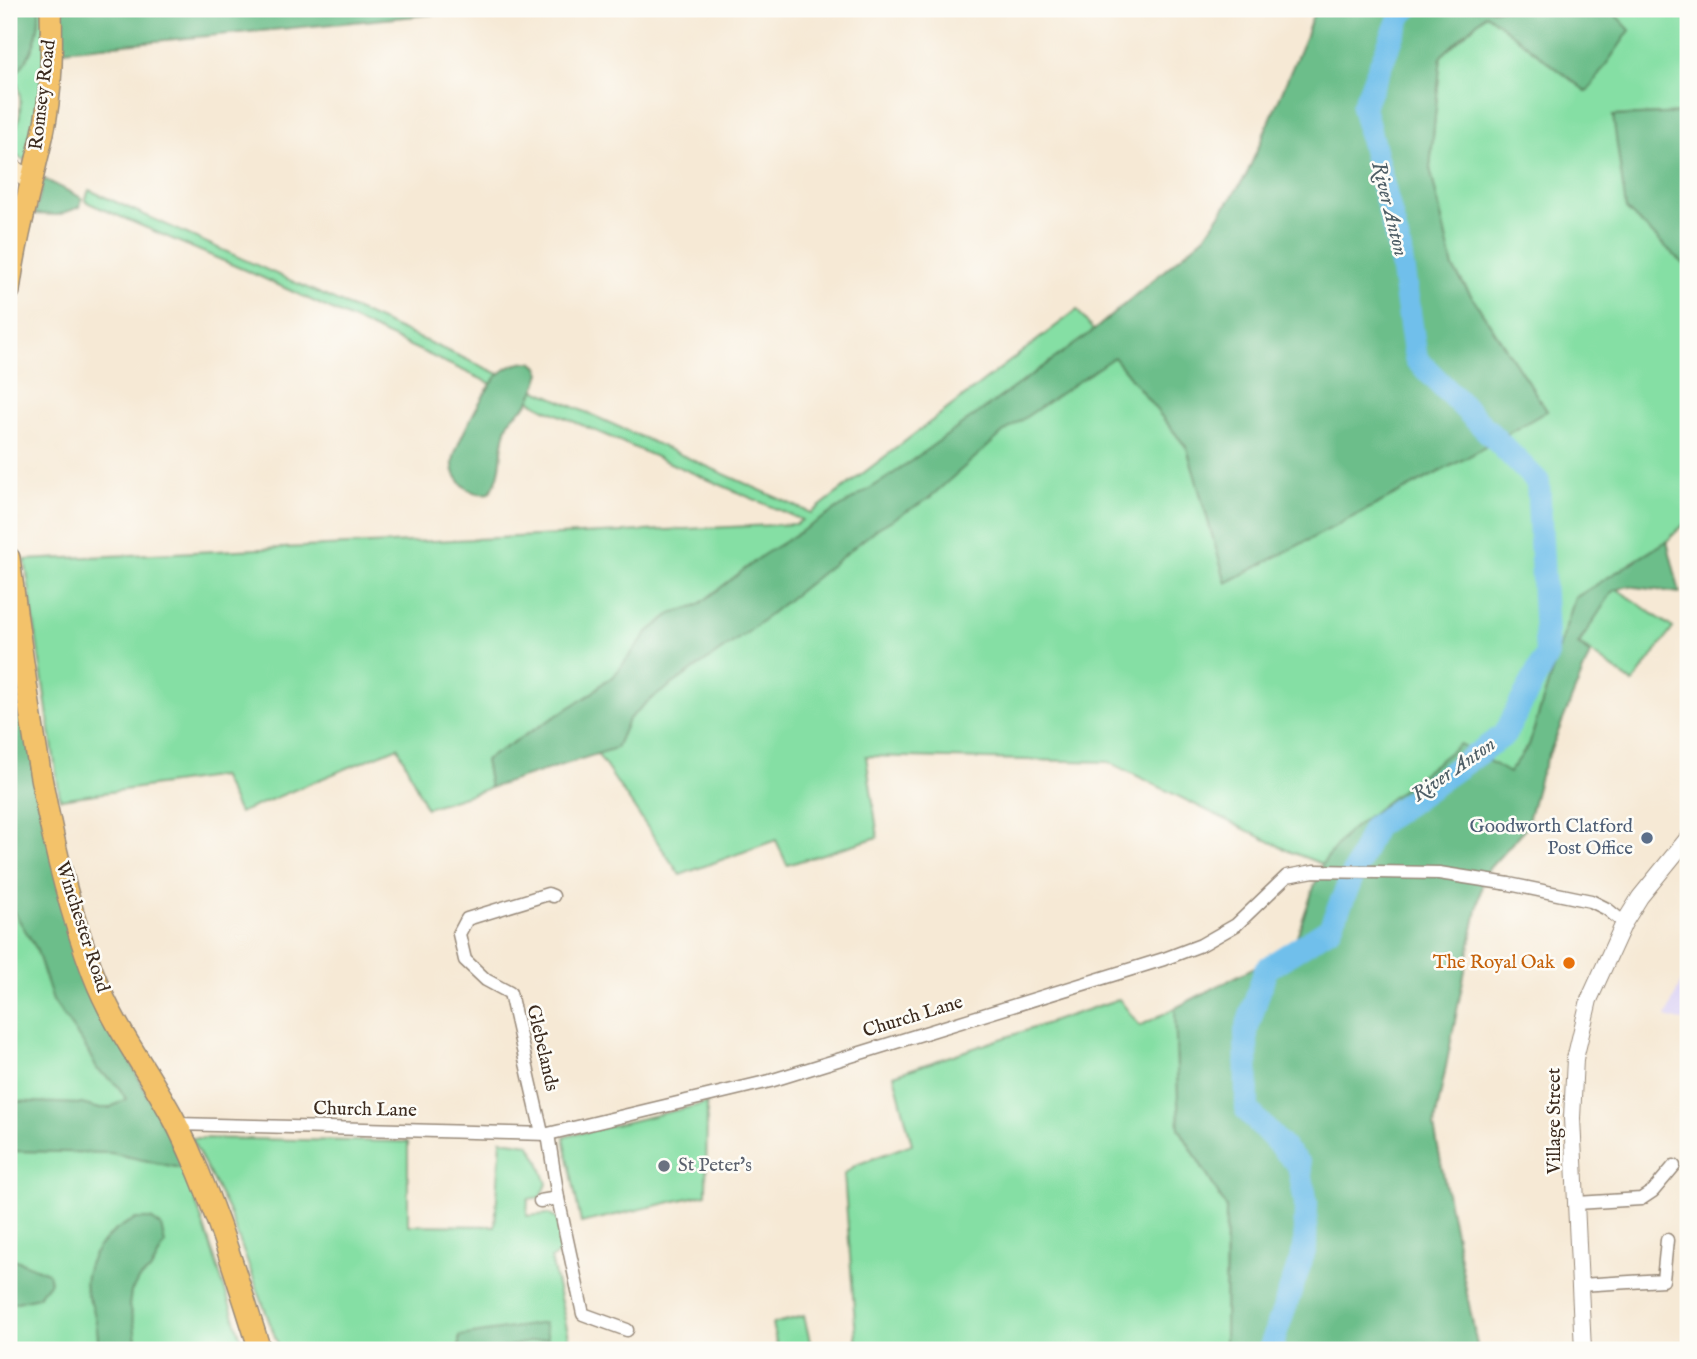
<svg xmlns="http://www.w3.org/2000/svg" width="1697" height="1359" viewBox="0 0 1697 1359" font-family="'IM FELL English',serif">
<style>
.built{fill:#ded5f5}
.green{fill:#85dfa4;stroke:#608461;stroke-width:2}
.forest{fill:#6cbe8a;stroke:#547454;stroke-width:2}
.lines{fill:none;stroke-linecap:round;stroke-linejoin:round}
.river{stroke:#70bfeb;stroke-width:24}
.minor-casing{stroke:#988a7a;stroke-width:15}
.tertiary-casing{stroke:#988a7a;stroke-width:18}
.secondary-casing{stroke:#988a7a;stroke-width:20}
.primary-casing{stroke:#988a7a;stroke-width:24}
.minor{stroke:#fff;stroke-width:12}
.tertiary{stroke:#fff;stroke-width:16}
.secondary{stroke:#fae7c3;stroke-width:18}
.primary{stroke:#f3c26a;stroke-width:21}
.service-dot{fill:#5c6f8a;stroke:#fdfcf7;stroke-width:2.5}
.food-dot{fill:#e8710a;stroke:#fdfcf7;stroke-width:2.5}
.worship-dot{fill:#6b7280;stroke:#fdfcf7;stroke-width:2.5}
.labels{text-anchor:middle;dominant-baseline:central;stroke-width:5;stroke-linejoin:round;paint-order:stroke}
.street-label{font-size:19px;fill:#3b2a1e;stroke:#fdfcf7}
.service-label{font-size:19px;fill:#4e5e75;stroke:#fdfcf7;text-anchor:end}
.food-label{font-size:19px;fill:#c56008;stroke:#fdfcf7;text-anchor:end}
.worship-label{font-size:19px;fill:#5b616d;stroke:#fdfcf7;text-anchor:start}
.water-label{font-size:21px;font-style:italic;fill:#4e5e66;stroke:#fdfcf7}
</style>
<rect width="100%" height="100%" fill="#fdfcf7"/>
<filter id="ink" filterUnits="userSpaceOnUse"><feTurbulence type="fractalNoise" baseFrequency=".0143" numOctaves="2"/><feDisplacementMap in="SourceGraphic" scale="14" xChannelSelector="R" yChannelSelector="G"/><feConvolveMatrix kernelMatrix="1 2 1 2 8 2 1 2 1" color-interpolation-filters="sRGB"/></filter>
<filter id="wash" filterUnits="userSpaceOnUse"><feTurbulence type="fractalNoise" baseFrequency=".00686" numOctaves="4" result="noise"/><feDisplacementMap in="SourceGraphic" scale="28" xChannelSelector="R" yChannelSelector="G"/><feGaussianBlur stdDeviation="1.57" result="paint"/><feColorMatrix in="noise" values="0 0 0 0 0 0 0 0 0 0 0 0 0 0 0 0 0 1.4 0 .05"/><feComposite in="paint" operator="in"/></filter>
<g filter="url(#wash)">
<rect width="100%" height="100%" fill="#f6e9d5"/>
<polygon class="built" points="1688,965 1688,1022 1666,1017"/>
<g class="green">
<path d="M39,9H44L46,70L27,160C0,156 18,130 20,113C21,100 20,86 14,75C32,58 40,34 39,9Z"/>
<polygon points="1610,9 1688,9 1688,113 1613,116 1660,239 1688,268 1688,520 1667,541 1575,598 1529,745 1509,773 1347,833 1322,864 1291,852 1109,762 866,756 878,837 787,865 776,840 680,875 598,755 591,695 485,760 490,788 426,808 398,747 239,813 221,776 60,799 25,560 796,524 802,520 545,409 529,400 534,389 811,513 1077,310 1187,448 1226,582 1547,411 1453,268 1430,168 1441,56 1486,14 1629,30"/>
<polygon points="89,190 499,374 492,384 263,278 91,204 85,201"/>
<polygon points="1614,587 1673,628 1633,683 1579,644"/>
<polygon points="9,650 37,846 145,1098 162,1124 185,1169 245,1350 9,1350"/>
<polygon points="1119,999 1140,1026 1175,1008 1179,1128 1226,1207 1225,1350 857,1350 844,1174 856,1165 912,1144 894,1075"/>
<polygon points="707,1103 706,1194 581,1223 564,1137"/>
<polygon points="191,1138 408,1142 408,1225 495,1226 501,1140 529,1144 538,1159 547,1184 541,1197 528,1199 527,1216 548,1214 557,1219 565,1249 551,1259 572,1350 280,1350 228,1210"/>
<polygon points="804,1316 812,1350 778,1350 772,1324"/>
</g>
<g class="forest">
<path d="M9,9H39C40,34 32,58 14,75L9,64Z"/>
<polygon points="61,9 488,9 63,50"/>
<polygon points="1315,9 1610,9 1630,30 1587,92 1486,14 1441,56 1430,168 1453,268 1547,411 1466,458 1226,583 1187,448 1114,357 1004,432 928,499 878,528 748,632 647,702 628,720 616,748 490,788 485,760 591,694 605,681 613,677 648,632 671,614 698,605 763,555 890,476 1093,331 1205,236 1246,176 1305,38"/>
<polygon points="1688,113 1688,268 1626,209 1613,116"/>
<polygon points="44,179 82,198 80,207 58,215 35,214"/>
<path d="M532,362L538,367L541,373C538,382 533,396 527,404C521,411 512,415 508,424C498,447 506,473 489,493C479,495 472,493 464,486C457,480 452,472 453,462C455,445 488,382 502,372C510,365 521,362 532,362Z"/>
<polygon points="1667,541 1680,593 1628,586 1613,591 1578,644 1590,654 1540,776 1526,828 1484,874 1434,1127 1478,1350 1225,1350 1226,1207 1179,1128 1175,1008 1293,947 1322,864 1347,833 1460,744 1509,773 1529,745 1575,598"/>
<polygon points="9,595 84,971 185,1169 111,1153 9,1151 9,1101 82,1104 96,1108 109,1108 126,1099 118,1086 97,1069 85,1046 53,1001 36,948 9,904"/>
<path d="M136,1219H151L161,1226L165,1244L150,1271L139,1279L131,1292L129,1306L134,1323L137,1350H99C98,1336 97,1320 92,1306C90,1301 87,1297 86,1291C81,1259 108,1230 136,1219Z"/>
<polygon points="9,1257 48,1273 50,1282 38,1297 9,1304"/>
<polygon points="544,1323 548,1338 492,1350 459,1350 459,1336"/>
</g>
<g class="lines">
<polyline class="river" points="1273,1350 1272,1344 1305,1248 1306,1203 1299,1165 1247,1110 1246,1031 1266,969 1330,928 1374,827 1504,735 1547,655 1538,482 1416,359 1400,251 1363,107 1402,13 1407,9"/>
</g>
</g>
<g filter="url(#ink)">
<g class="lines">
<g class="minor-casing">
<g id="minor">
<polyline points="177,1124 548,1134 770,1081 1164,959 1201,945 1236,925 1287,876 1314,871 1439,873 1509,884 1591,901 1607,909 1624,923"/>
<polyline points="542,1133 510,993 486,980 465,960 459,934 467,919 548,894 553,896"/>
<polyline points="548,1134 558,1198 583,1314 627,1330"/>
<polyline points="540,1201 558,1198"/>
<polyline points="1577,1203 1641,1199 1653,1191 1674,1166"/>
<polyline points="1580,1285 1663,1280 1667,1240"/>
</g>
</g>
<g class="tertiary-casing">
<polyline id="tertiary" points="1583,1350 1572,1118 1575,1059 1589,1000 1624,923 1640,897 1688,838"/>
</g>
<g class="secondary-casing">
<polyline id="secondary" points="9,165 30,181"/>
</g>
<g class="primary-casing">
<g id="primary">
<path d="M9,291C16,237 31,186 43,133C52,92 52,50 51,9"/>
<path d="M9,558C27,696 44,843 93,973C114,1029 151,1074 178,1127C213,1197 236,1275 260,1350"/>
</g>
</g>
<use href="#minor" class="minor"/>
<use href="#tertiary" class="tertiary"/>
<use href="#secondary" class="secondary"/>
<use href="#primary" class="primary"/>
</g>
</g>
<circle class="service-dot" cx="1647" cy="838" r="7"/>
<circle class="food-dot" cx="1569" cy="963" r="7"/>
<circle class="worship-dot" cx="664" cy="1166" r="7"/>
<g class="labels">
<g class="street-label">
<text transform="translate(43 95) rotate(-83)">Romsey Road</text>
<text transform="translate(82 927) rotate(72)">Winchester Road</text>
<text transform="translate(913 1017) rotate(-17)">Church Lane</text>
<text transform="translate(542 1048) rotate(77)">Glebelands</text>
<text transform="translate(365 1110) rotate(1)">Church Lane</text>
<text transform="translate(1555 1121) rotate(-90)">Village Street</text>
</g>
<g class="service-label">
<text x="1633" y="827">Goodworth Clatford<tspan x="1633" dy="22">Post Office</tspan></text>
</g>
<g class="food-label">
<text x="1555" y="963">The Royal Oak</text>
</g>
<g class="worship-label">
<text x="678" y="1166">St Peter's</text>
</g>
<g class="water-label">
<text transform="translate(1389 209) rotate(76)">River Anton</text>
<text transform="translate(1454 770) rotate(-35)">River Anton</text>
</g>
</g>
<rect width="1697" height="1359" fill="none" stroke="#fdfcf7" stroke-width="35"/>
</svg>
